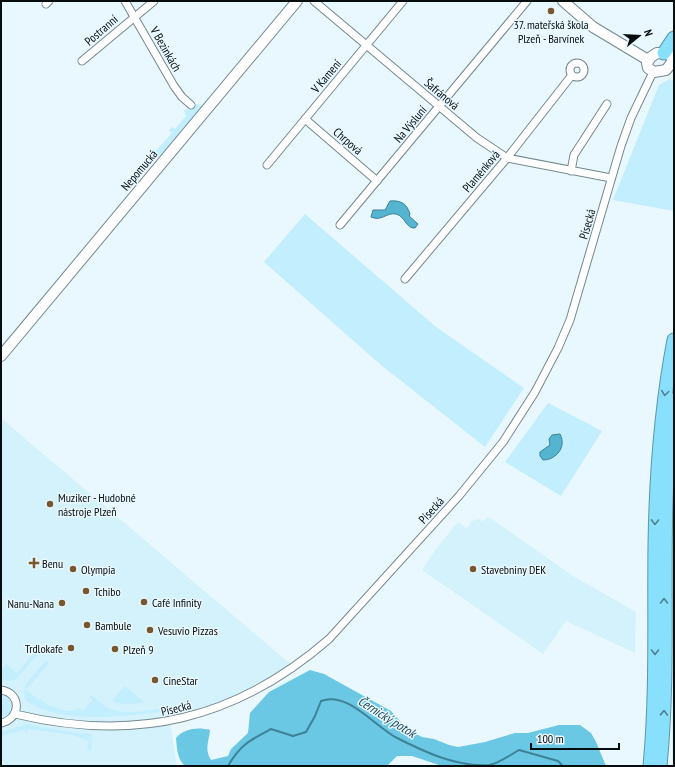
<svg xmlns="http://www.w3.org/2000/svg" width="675" height="767" viewBox="0 0 675 767" font-family="'PT Sans Narrow',sans-serif">
<style>
.built{fill:#d4f2fc}
.green{fill:#c2eefe}
.forest{fill:#6ac8e4}
.water{fill:#55b4d0;stroke:#3d8296}
.lines{fill:none;stroke-linecap:round;stroke-linejoin:round}
.stream{stroke:#3d8296;stroke-width:2}
.street-casing{stroke:#75888f;stroke-width:9}
.secondary-casing{stroke:#75888f;stroke-width:12}
.highway-casing{stroke:#5b96a9;stroke-width:15}
.street{stroke:#fff;stroke-width:7}
.secondary{stroke:#fff;stroke-width:10}
.highway{stroke:#89e0fc;stroke-width:13}
.oneway{stroke:#4e8191}
.poi-dot{fill:#78572e;stroke:#e8f8fe;stroke-width:1.5}
.labels{text-anchor:middle;dominant-baseline:central;stroke-width:3;stroke-linejoin:round;paint-order:stroke}
.poi-label{font-size:12px;fill:#060d0f;stroke:#e8f8fe;text-anchor:start}
.street-label{font-size:12px;fill:#060d0f;stroke:#e8f8fe}
.water-label{font-size:13px;font-style:italic;fill:#1f4956;stroke:#e8f8fe}
</style>
<rect width="100%" height="100%" fill="#e8f8fe"/>
<g class="built">
<polygon points="1,418 294,667 239,699 170,722 177,766 1,766"/>
<polygon points="674,489 674,761 672,761 671,556"/>
<polygon points="489,517 573,576 636,612 635,653 566,621 543,654 422,570 435,550 458,522 467,528 472,521 478,519 482,521"/>
</g>
<g class="green">
<polygon points="670,79 674,80 674,211 613,200 659,85"/>
<polygon points="193,104 206,105 161,158 156,157 153,152 153,149 156,151 172,133 169,130 172,127 175,129 186,116 184,111"/>
<polygon points="305,214 436,327 524,388 485,447 381,365 264,262"/>
<polygon points="548,403 602,431 561,496 505,462"/>
<polygon points="674,489 674,633 672,633 671,556"/>
<polygon points="36,651 37,655 15,680 1,681 1,670 6,664 17,673"/>
<path d="M48,661L49,663L26,690C37,699 65,718 79,708L83,711L92,700L89,697L90,695C97,698 102,705 108,708C129,718 167,707 189,702V706C150,715 61,727 27,701C17,687 37,672 45,662Z"/>
<polygon points="125,686 145,703 125,704 114,702 113,699"/>
<polygon points="1,694 10,699 12,707 9,714 1,718"/>
<polygon points="27,724 76,733 92,734 91,751 87,750 89,741 73,735 27,729 27,734 24,730 1,736 1,732"/>
</g>
<path class="forest" d="M310,670L324,674L391,711L407,729L422,737L434,739L449,745L458,747L485,742L515,733H528L559,725H580L591,733L596,742L606,766H442L412,756H397L387,766H185C177,759 177,748 176,738C185,728 198,727 210,730C209,742 204,749 211,760L228,756L231,749L248,733L250,713L269,692Z"/>
<g class="water">
<path d="M390,201C401,200 407,204 410,214L409,216L418,224L415,228C406,229 405,216 396,214C387,212 381,222 371,217L373,210H385Z"/>
<path d="M560,434C567,447 556,460 543,460L540,456V452L550,445L549,439L552,435Z"/>
</g>
<g class="lines">
<path class="stream" d="M228,766C240,745 250,740 271,729L293,736L306,732L315,716L321,701C348,691 374,726 397,738C425,752 456,767 489,765C498,764 510,755 519,750L558,761L563,766"/>
<g class="street-casing">
<g id="street">
<polyline points="125,1 174,86 182,97 191,105"/>
<polyline points="314,1 477,138 507,158 611,178"/>
<polyline points="46,4 49,1"/>
<polyline points="82,61 154,1"/>
<circle cx="577" cy="70" r="7"/>
<polyline points="305,119 377,181"/>
<polyline points="267,165 403,1"/>
<polyline points="571,171 574,155 607,104"/>
<polyline points="340,225 527,1"/>
<polyline points="405,279 507,158 572,75"/>
<path d="M1,690C22,693 21,719 1,723"/>
<path d="M15,714C135,743 236,720 329,639L459,496L503,442L535,392L558,348L570,320L621,146L631,118L653,72"/>
</g>
</g>
<g class="secondary-casing">
<g id="secondary">
<polyline points="563,1 593,27 648,60"/>
<polygon points="657,53 668,54 672,57 673,61 666,70 654,72 648,68 647,63 651,57"/>
<polyline points="1,356 297,1"/>
</g>
</g>
<g class="highway-casing">
<g id="highway">
<polyline points="664,53 674,38"/>
<path d="M650,766C657,693 654,619 655,545C656,476 661,408 674,340"/>
<path d="M660,766C672,644 657,522 674,400"/>
</g>
</g>
<use href="#street" class="street"/>
<use href="#secondary" class="secondary"/>
<use href="#highway" class="highway"/>
</g>
<defs><path id="oneway-chevron" d="M-2-3.5L2.5 0L-2 3.5" fill="none" stroke-width="1.6" stroke-linecap="round" stroke-linejoin="round"/></defs>
<g class="oneway">
<use href="#oneway-chevron" transform="translate(665 393) rotate(98)"/>
<use href="#oneway-chevron" transform="translate(655 522) rotate(91)"/>
<use href="#oneway-chevron" transform="translate(664 601) rotate(-90)"/>
<use href="#oneway-chevron" transform="translate(655 652) rotate(90)"/>
<use href="#oneway-chevron" transform="translate(664 713) rotate(-88)"/>
</g>
<g class="poi-dot">
<circle cx="551" cy="11" r="4"/>
<circle cx="50" cy="504" r="4"/>
<path d="M32 557h4v4h4v4h-4v4h-4v-4h-4v-4h4z"/>
<circle cx="73" cy="569" r="4"/>
<circle cx="473" cy="569" r="4"/>
<circle cx="86" cy="591" r="4"/>
<circle cx="144" cy="602" r="4"/>
<circle cx="62" cy="603" r="4"/>
<circle cx="87" cy="625" r="4"/>
<circle cx="150" cy="630" r="4"/>
<circle cx="71" cy="648" r="4"/>
<circle cx="115" cy="649" r="4"/>
<circle cx="155" cy="680" r="4"/>
</g>
<g class="labels">
<g class="poi-label">
<text x="551" y="24" text-anchor="middle">37. mateřská škola<tspan x="551" dy="14">Plzeň - Barvínek</tspan></text>
<text x="58" y="497">Muziker - Hudobné<tspan x="58" dy="14">nástroje Plzeň</tspan></text>
<text x="42" y="563">Benu</text>
<text x="81" y="569">Olympia</text>
<text x="481" y="569">Stavebniny DEK</text>
<text x="94" y="591">Tchibo</text>
<text x="152" y="602">Café Infinity</text>
<text x="54" y="603" text-anchor="end">Nanu-Nana</text>
<text x="95" y="625">Bambule</text>
<text x="158" y="630">Vesuvio Pizzas</text>
<text x="63" y="648" text-anchor="end">Trdlokafe</text>
<text x="123" y="649">Plzeň 9</text>
<text x="163" y="680">CineStar</text>
</g>
<g class="street-label">
<text transform="translate(101 30) rotate(-41)">Postranní</text>
<text transform="translate(166 49) rotate(60)">V Bezinkách</text>
<text transform="translate(326 76) rotate(-50)">V Kamení</text>
<text transform="translate(442 94) rotate(40)">Šafránová</text>
<text transform="translate(410 124) rotate(-50)">Na Výsluní</text>
<text transform="translate(348 141) rotate(41)">Chrpová</text>
<text transform="translate(139 170) rotate(-50)">Nepomucká</text>
<text transform="translate(481 171) rotate(-50)">Plaménková</text>
<text transform="translate(587 224) rotate(-74)">Písecká</text>
<text transform="translate(431 510) rotate(-48)">Písecká</text>
<text transform="translate(176 708) rotate(-14)">Písecká</text>
</g>
<g class="water-label">
<text transform="translate(387 717) rotate(32)">Černický potok</text>
</g>
</g>
<rect width="675" height="767" fill="none" stroke="#060d0f" stroke-width="4"/>
<g transform="translate(639 36) rotate(72)" stroke="#e8f8fe" stroke-width="3" paint-order="stroke">
<path d="M0-3L7 15L0 10L-7 15Z" fill="#060d0f"/>
<text y="-6" font-size="11" font-weight="bold" text-anchor="middle" fill="#060d0f">N</text>
</g>
<path d="M531 743v6h88v-6" fill="none" stroke="#060d0f" stroke-width="2"/>
<text x="537" y="743" font-size="12" fill="#060d0f" stroke="#e8f8fe" stroke-width="3" paint-order="stroke">100 m</text>
</svg>
